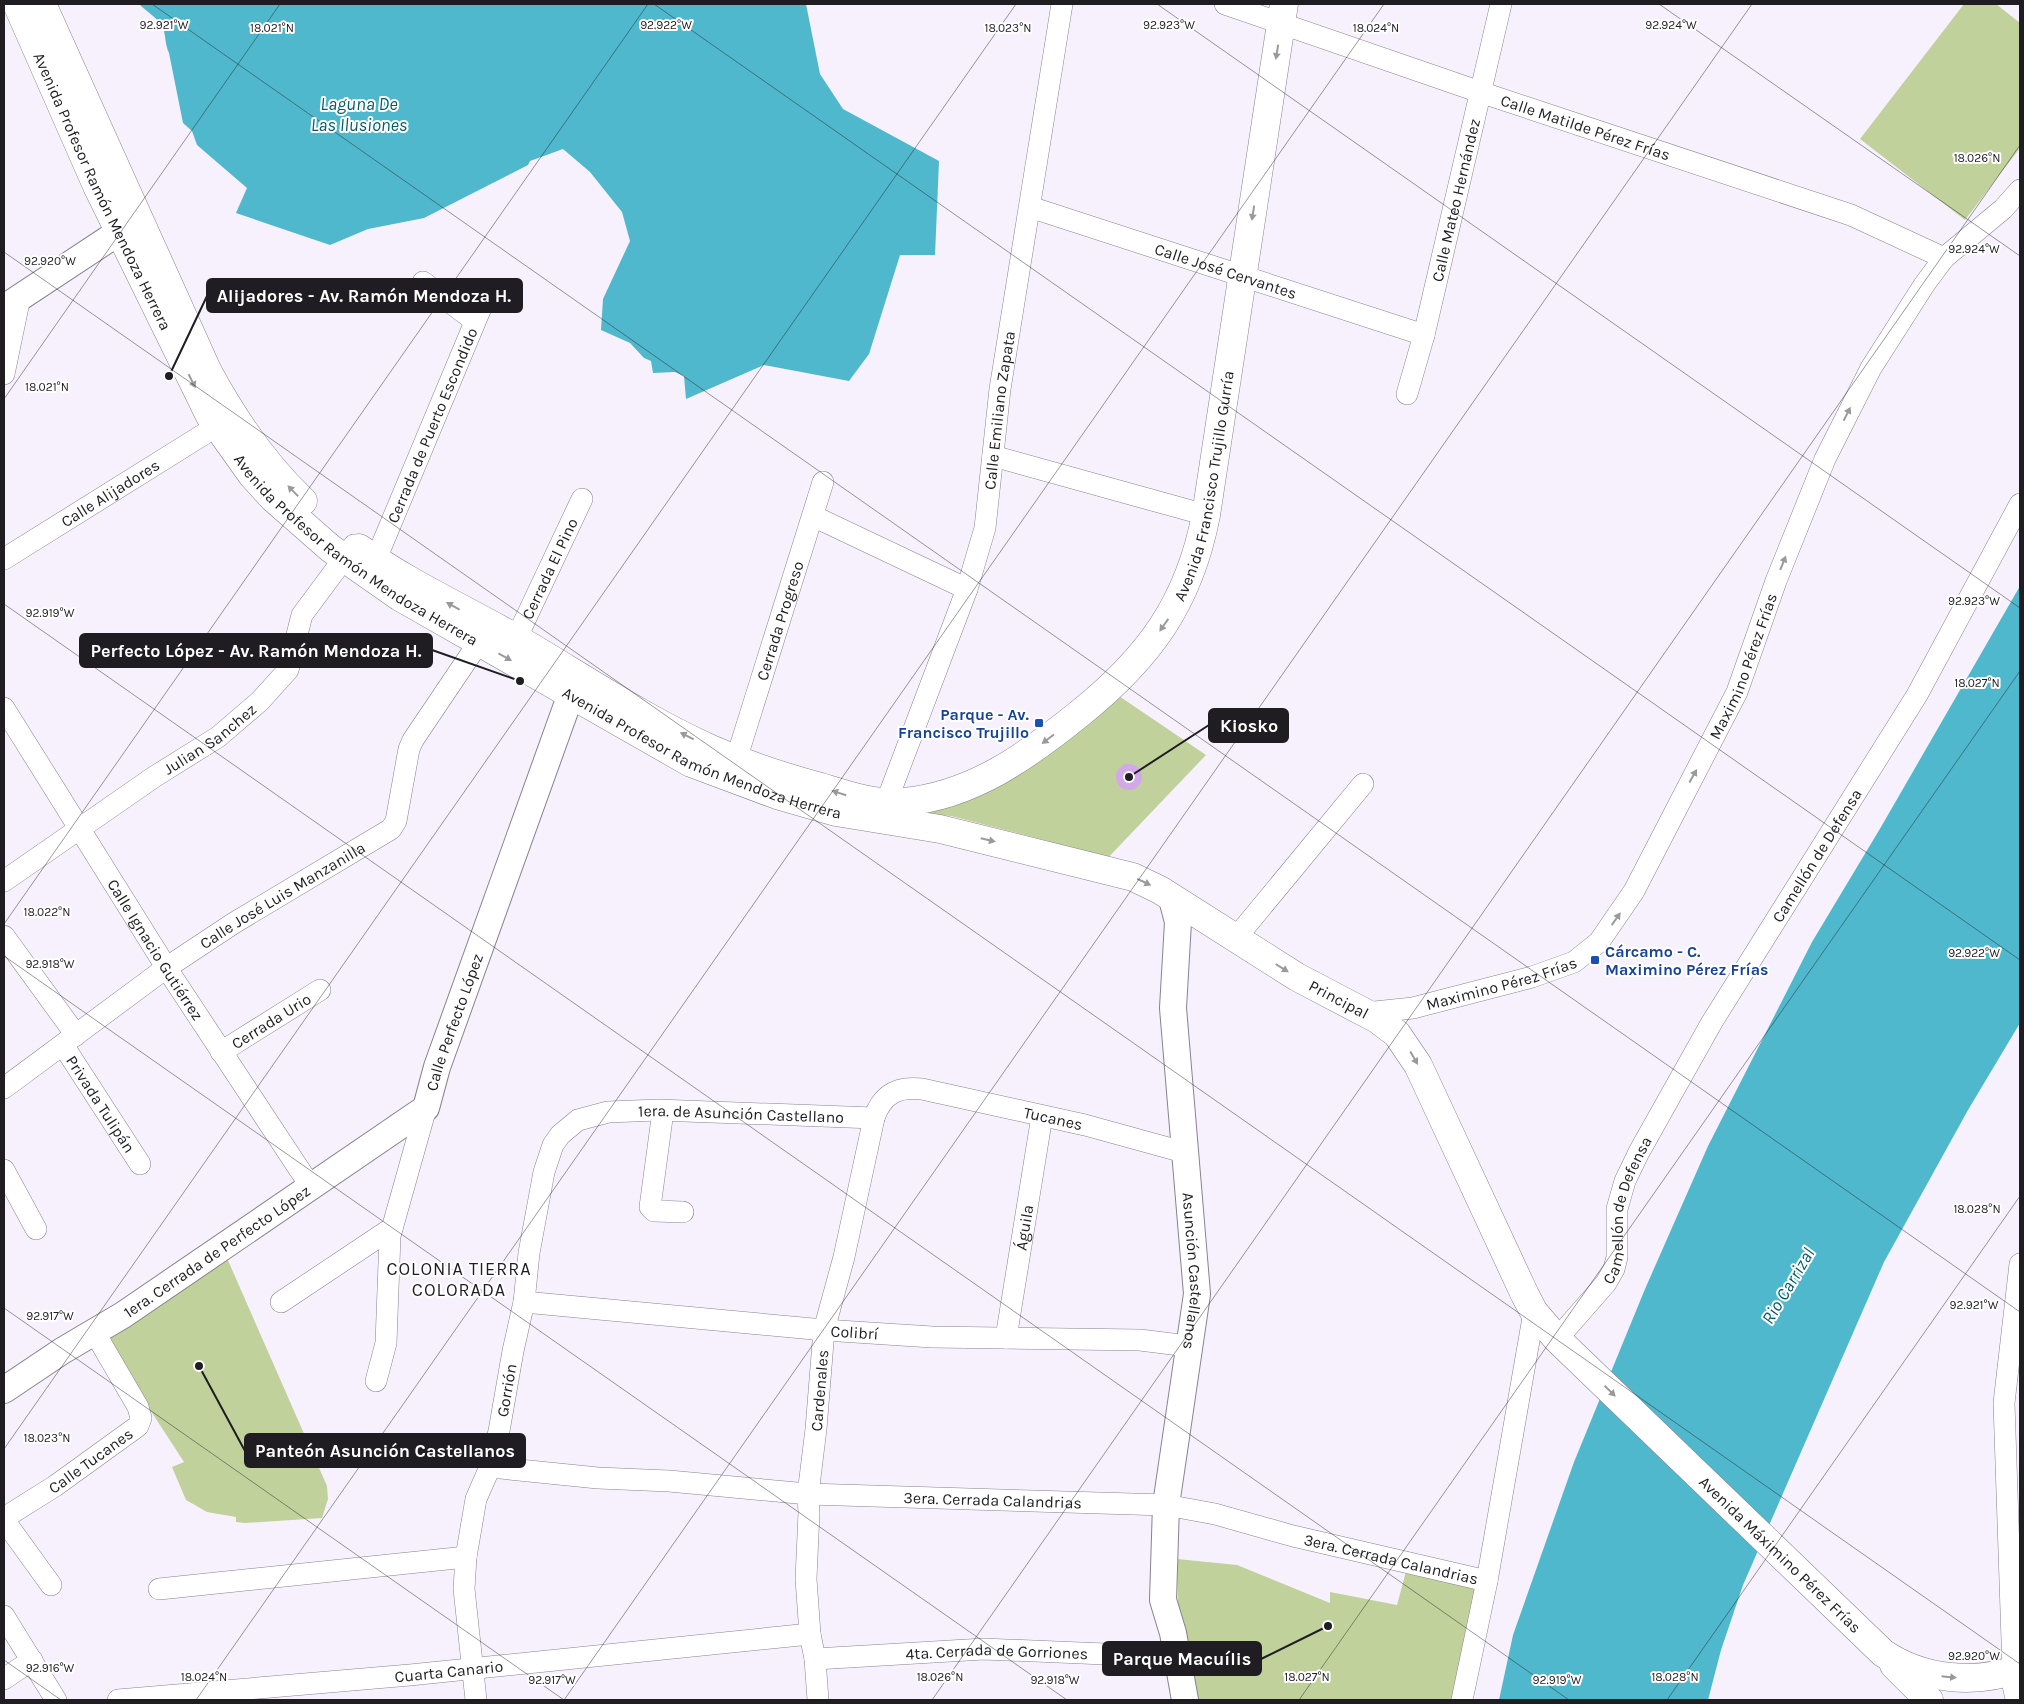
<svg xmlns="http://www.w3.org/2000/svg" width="2024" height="1704" viewBox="0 0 2024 1704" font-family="Karla,sans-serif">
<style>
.green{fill:#c0d19b}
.water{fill:#50b8cc}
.building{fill:#d2a8e8}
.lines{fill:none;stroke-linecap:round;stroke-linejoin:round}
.minor-casing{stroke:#88828f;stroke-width:22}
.tertiary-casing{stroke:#88828f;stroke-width:28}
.secondary-casing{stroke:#88828f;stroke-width:29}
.primary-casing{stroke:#88828f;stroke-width:29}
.minor{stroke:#fff;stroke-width:21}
.tertiary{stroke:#fff;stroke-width:26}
.secondary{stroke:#fff;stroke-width:28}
.primary{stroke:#fff;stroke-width:28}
.oneway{fill:#9a999c}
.ticks{fill:none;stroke:#1f1d22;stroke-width:1;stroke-opacity:0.45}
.transit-dot{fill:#1a4fb4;stroke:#fff;stroke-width:2}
.labels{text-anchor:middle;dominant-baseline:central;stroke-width:4;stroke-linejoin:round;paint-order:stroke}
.street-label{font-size:16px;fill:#1f1d22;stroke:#fff}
.transit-label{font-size:16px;font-weight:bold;fill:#164399;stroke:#fff;text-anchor:end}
.water-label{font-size:18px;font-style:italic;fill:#005e6c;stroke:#fff}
.neighbourhood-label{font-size:18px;letter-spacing:1px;fill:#1f1d22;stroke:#fff}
.ticks-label{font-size:12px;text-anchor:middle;fill:#1f1d22;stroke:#fff;stroke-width:4;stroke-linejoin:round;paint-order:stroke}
.leader{fill:none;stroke:#1f1d22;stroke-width:2}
.callout-dot{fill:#1f1d22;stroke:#fff;stroke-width:2}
.callout{fill:#1f1d22;stroke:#1f1d22;stroke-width:2}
.callout-label{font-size:18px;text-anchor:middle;font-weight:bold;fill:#fff}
</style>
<rect width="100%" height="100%" fill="#f7f1fd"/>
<g class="green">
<polygon points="1964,4 1996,4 2020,23 2020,148 1965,220 1860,139"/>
<polygon points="1116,694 1206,755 1103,863 1071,854 1048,841 951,816 909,812"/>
<polygon points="223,1249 327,1486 328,1499 322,1518 245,1523 236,1522 236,1517 207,1512 186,1500 172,1467 184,1462 145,1402 105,1331"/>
<polygon points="1177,1559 1237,1565 1330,1603 1330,1592 1397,1605 1408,1564 1483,1586 1456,1700 1194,1700 1178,1607"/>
</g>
<g class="water">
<path d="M139,4H806L820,74L843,109L939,161L935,255H900L869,354L849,381L764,365L686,399L684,376L675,372L653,373L651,361L644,358L630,343L601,330L603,299L630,241L622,212L590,172L563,149L530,161L528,165L424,218L368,229L330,245L236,213L247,188L197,145L192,131L183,123L169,53C165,45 166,36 163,28C158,18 147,12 139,4Z"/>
<polygon points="2020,586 2020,1023 1968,1110 1884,1262 1743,1585 1721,1650 1708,1700 1499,1700 1513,1635 1574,1462 1645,1289 1708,1146 1812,942 1881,827"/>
</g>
<circle class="building" cx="1129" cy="777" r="13"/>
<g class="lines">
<g class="minor-casing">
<g id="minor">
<path id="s1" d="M1225,4L1480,92L1851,215L1944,258"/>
<path id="s2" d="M1030,207L1424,335"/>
<polyline points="423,282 475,321"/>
<polyline points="4,374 20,297"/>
<path id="s3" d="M1407,394L1424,335L1501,4"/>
<polyline points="993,456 1206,515"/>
<polyline points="813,516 967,589"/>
<path id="s4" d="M4,559L217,426"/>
<path id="s5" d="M376,559L488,291"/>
<path id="s6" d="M516,639L582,499"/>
<path id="s7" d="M4,708L171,975L311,1187"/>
<path id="s8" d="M736,760L823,482"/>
<path id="s9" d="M886,803L967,589L985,528L1000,389L1062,4"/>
<path id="s10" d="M4,881L154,777L218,737L260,701L288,670L302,615L354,545"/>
<polyline points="4,936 76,1035"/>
<polyline points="1235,939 1363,784"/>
<path id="s11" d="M1365,1013L1413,1008L1532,977L1574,962L1599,942L1634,891L1737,692L1776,581L1825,459L1871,368L1924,285L1944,258L2003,209L2020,190"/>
<path id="s12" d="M63,1045L140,1164"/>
<path id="s13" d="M221,1052L320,990"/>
<path id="s14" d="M4,1088L166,968L234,923L391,829L396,821L409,749L413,740L479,642L485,629"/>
<polyline points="663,1111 650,1207 654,1211 683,1212"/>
<polyline points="4,1170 36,1229"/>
<polyline points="281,1302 392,1228"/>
<path id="s15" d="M524,1302L824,1330L932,1337L1140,1340L1188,1346"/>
<path id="s16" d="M1006,1338L1042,1116"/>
<path id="s17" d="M1557,1339L1606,1283L1614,1269L1617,1257V1209L1625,1181L1639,1152L1712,1022L1917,695L2020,504"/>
<polyline points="376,1381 386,1343 390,1236 426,1108"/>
<path id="s18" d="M490,1467L598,1478L669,1481L808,1494L1166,1505L1215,1514L1293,1536L1487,1581"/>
<path id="s19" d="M4,1518L55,1486L138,1426L141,1418L138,1407L95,1333"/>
<polyline points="4,1520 51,1585"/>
<polyline points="159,1589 466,1557"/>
<polyline points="4,1616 56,1700"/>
<path id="s20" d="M815,1659L984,1649L1105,1654L1179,1661"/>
<polyline points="2013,1670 2004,1403 2020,1264"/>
<polyline points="4,1679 32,1660"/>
<path id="s21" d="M118,1700L410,1675L810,1634"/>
<path id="s22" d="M476,1700L464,1589L466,1557L476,1499L490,1467L499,1431L513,1351L524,1302L529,1253L544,1172L553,1145L560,1135L578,1120L608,1112L658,1110L874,1118"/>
<path id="s23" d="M818,1700L815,1659L810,1634L806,1579L809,1513L808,1494L816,1429L824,1330L844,1257L874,1118C882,1094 898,1086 922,1089L1085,1125L1183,1152"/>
<polyline points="1462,1700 1487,1581 1534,1312"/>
</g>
</g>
<g class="tertiary-casing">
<g id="tertiary">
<polyline points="4,308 119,232 138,222"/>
<path id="s24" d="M1172,899L1178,922L1173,1008L1197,1294L1166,1505L1163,1600L1173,1633L1185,1700"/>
<path id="s25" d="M4,1390L62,1351L123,1315L426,1108L437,1067L571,694L579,676"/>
</g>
</g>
<g class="secondary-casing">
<polyline id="secondary" points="2013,1670 2020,1700"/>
</g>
<g class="primary-casing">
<g id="primary">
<path id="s26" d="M17,4L97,186L210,416L252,475L273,498L330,548L400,597L691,763L777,795L836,812L940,829L1133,877L1160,890L1297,977L1377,1019L1397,1034L1418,1065L1525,1295L1534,1312L1557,1339L1883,1653C1923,1680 1976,1685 2020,1668"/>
<path d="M42,4L208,372C234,420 264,464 303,501"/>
<path id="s27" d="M359,548C409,584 465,609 519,640C582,677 644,719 711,749C747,765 783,777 821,787C847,795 875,805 903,802C972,796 1027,756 1079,714C1149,658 1189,603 1206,515L1284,4"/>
<polyline points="1894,1665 1929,1700"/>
</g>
</g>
<use href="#minor" class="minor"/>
<use href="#tertiary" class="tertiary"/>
<use href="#secondary" class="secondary"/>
<use href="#primary" class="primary"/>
</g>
<defs><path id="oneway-solid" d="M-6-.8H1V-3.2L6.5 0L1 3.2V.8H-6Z" transform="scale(1.25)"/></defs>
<g class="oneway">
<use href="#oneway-solid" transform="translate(1277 52) rotate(99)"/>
<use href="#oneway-solid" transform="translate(1253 213) rotate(99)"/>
<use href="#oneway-solid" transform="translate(192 381) rotate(63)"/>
<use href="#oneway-solid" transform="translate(1847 414) rotate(-63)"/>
<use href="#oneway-solid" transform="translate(293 491) rotate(-134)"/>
<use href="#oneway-solid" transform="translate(1783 563) rotate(-68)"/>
<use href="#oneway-solid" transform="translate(453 606) rotate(-151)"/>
<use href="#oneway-solid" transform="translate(1164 625) rotate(125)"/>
<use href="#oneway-solid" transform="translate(505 657) rotate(29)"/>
<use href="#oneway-solid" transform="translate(687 736) rotate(-153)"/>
<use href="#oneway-solid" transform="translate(1048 739) rotate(143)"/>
<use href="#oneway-solid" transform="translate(1693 776) rotate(-61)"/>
<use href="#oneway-solid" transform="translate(839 793) rotate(-163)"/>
<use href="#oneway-solid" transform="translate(988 840) rotate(13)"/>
<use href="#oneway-solid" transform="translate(1144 882) rotate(25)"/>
<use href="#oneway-solid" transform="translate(1616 919) rotate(-55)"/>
<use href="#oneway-solid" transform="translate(1282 968) rotate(32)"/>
<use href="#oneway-solid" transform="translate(1414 1058) rotate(60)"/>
<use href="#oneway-solid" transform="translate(1610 1391) rotate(44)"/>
<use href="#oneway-solid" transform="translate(1949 1677) rotate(6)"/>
</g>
<path class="ticks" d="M152,4L2020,1312M654,4L2020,960M1157,4L2020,608M1659,4L2020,256M4,252L2020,1664M4,399L280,4M4,604L1569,1700M4,924L648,4M4,956L1067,1700M4,1308L564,1700M4,1449L1016,4M4,1660L61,1700M196,1700L1384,4M564,1700L1752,4M932,1700L2020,145M1299,1700L2020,671M1667,1700L2020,1196"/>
<g class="transit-dot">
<rect x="1034" y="718" width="10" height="10" rx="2.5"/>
<rect x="1590" y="955" width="10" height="10" rx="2.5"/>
</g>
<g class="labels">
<g class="street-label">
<text stroke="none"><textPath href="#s1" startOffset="381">Calle Matilde Pérez Frías</textPath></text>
<text stroke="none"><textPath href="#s26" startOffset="206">Avenida Profesor Ramón Mendoza Herrera</textPath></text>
<text stroke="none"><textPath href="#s3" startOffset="200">Calle Mateo Hernández</textPath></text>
<text stroke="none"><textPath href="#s2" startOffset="206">Calle José Cervantes</textPath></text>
<text stroke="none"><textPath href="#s9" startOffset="411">Calle Emiliano Zapata</textPath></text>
<text stroke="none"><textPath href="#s5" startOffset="145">Cerrada de Puerto Escondido</textPath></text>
<text stroke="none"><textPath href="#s27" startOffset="1076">Avenida Francisco Trujillo Gurría</textPath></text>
<text stroke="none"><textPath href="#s4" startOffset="125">Calle Alijadores</textPath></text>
<text stroke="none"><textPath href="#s26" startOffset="656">Avenida Profesor Ramón Mendoza Herrera</textPath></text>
<text stroke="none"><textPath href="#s6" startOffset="78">Cerrada El Pino</textPath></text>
<text stroke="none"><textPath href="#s8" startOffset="146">Cerrada Progreso</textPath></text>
<text stroke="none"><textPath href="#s11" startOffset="560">Maximino Pérez Frías</textPath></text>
<text stroke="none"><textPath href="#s10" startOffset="250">Julian Sanchez</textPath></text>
<text stroke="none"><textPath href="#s26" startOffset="1061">Avenida Profesor Ramón Mendoza Herrera</textPath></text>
<text stroke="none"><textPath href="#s17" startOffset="558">Camellón de Defensa</textPath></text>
<text stroke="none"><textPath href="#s14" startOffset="339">Calle José Luis Manzanilla</textPath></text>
<text stroke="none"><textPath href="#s7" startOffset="285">Calle Ignacio Gutiérrez</textPath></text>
<text stroke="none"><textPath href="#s11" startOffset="140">Maximino Pérez Frías</textPath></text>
<text stroke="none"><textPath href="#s26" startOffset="1752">Principal</textPath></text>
<text stroke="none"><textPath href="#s13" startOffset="59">Cerrada Urio</textPath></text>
<text stroke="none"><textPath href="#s25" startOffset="598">Calle Perfecto López</textPath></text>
<text stroke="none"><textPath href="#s12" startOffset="70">Privada Tulipán</textPath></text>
<text stroke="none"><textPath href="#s22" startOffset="766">1era. de Asunción Castellano</textPath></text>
<text stroke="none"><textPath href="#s23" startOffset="786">Tucanes</textPath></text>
<text stroke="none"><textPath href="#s17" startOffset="152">Camellón de Defensa</textPath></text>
<text stroke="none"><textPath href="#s16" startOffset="112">Águila</textPath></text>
<text stroke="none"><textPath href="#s25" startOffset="254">1era. Cerrada de Perfecto López</textPath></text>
<text stroke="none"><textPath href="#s24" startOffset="374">Asunción Castellanos</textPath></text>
<text stroke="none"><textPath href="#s15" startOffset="332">Colibrí</textPath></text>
<text stroke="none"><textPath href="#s22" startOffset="316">Gorrión</textPath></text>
<text stroke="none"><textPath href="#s23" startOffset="311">Cardenales</textPath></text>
<text stroke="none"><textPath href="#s19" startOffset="104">Calle Tucanes</textPath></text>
<text stroke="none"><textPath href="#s18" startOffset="504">3era. Cerrada Calandrias</textPath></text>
<text stroke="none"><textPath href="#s26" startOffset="2476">Avenida Máximino Pérez Frías</textPath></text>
<text stroke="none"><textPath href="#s18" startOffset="909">3era. Cerrada Calandrias</textPath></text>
<text stroke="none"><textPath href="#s20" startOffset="182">4ta. Cerrada de Gorriones</textPath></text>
<text stroke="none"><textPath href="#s21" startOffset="332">Cuarta Canario</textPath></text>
</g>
<g class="transit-label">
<text x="1029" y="714">Parque - Av.<tspan x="1029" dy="18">Francisco Trujillo</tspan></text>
<text x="1605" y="951" text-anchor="start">Cárcamo - C.<tspan x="1605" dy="18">Maximino Pérez Frías</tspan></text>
</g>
<g class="water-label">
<text x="359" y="104">Laguna De<tspan x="359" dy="21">Las Ilusiones</tspan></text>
<text transform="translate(1788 1286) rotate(-59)">Rio Carrizal</text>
</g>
<g class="neighbourhood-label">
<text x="459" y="1269">COLONIA TIERRA<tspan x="459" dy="21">COLORADA</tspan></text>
</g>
</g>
<g class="ticks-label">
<text x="164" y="29">92.921°W</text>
<text x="666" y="29">92.922°W</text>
<text x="1169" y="29">92.923°W</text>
<text x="1671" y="29">92.924°W</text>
<text x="272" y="32">18.021°N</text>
<text x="1008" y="32">18.023°N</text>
<text x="1376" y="32">18.024°N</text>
<text x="1977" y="162">18.026°N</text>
<text x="1974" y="253">92.924°W</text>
<text x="50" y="265">92.920°W</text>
<text x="47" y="391">18.021°N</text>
<text x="1974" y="605">92.923°W</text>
<text x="50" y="617">92.919°W</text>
<text x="1977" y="687">18.027°N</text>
<text x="47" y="916">18.022°N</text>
<text x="1974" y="957">92.922°W</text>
<text x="50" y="968">92.918°W</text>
<text x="1977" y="1213">18.028°N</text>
<text x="1974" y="1309">92.921°W</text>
<text x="50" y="1320">92.917°W</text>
<text x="47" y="1442">18.023°N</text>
<text x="1974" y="1660">92.920°W</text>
<text x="50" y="1672">92.916°W</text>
<text x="204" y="1681">18.024°N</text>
<text x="940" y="1681">18.026°N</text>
<text x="1307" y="1681">18.027°N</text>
<text x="1675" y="1681">18.028°N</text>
<text x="552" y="1684">92.917°W</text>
<text x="1055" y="1684">92.918°W</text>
<text x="1557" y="1684">92.919°W</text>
</g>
<path class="leader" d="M169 376L207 296M520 681L432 650M1129 777L1209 725M199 1366L245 1451M1328 1626L1261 1659"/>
<g class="callout-dot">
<circle cx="169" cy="376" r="5"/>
<circle cx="520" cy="681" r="5"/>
<circle cx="1129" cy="777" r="5"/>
<circle cx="199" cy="1366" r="5"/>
<circle cx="1328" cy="1626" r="5"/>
</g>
<g class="callout">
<rect x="207" y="279" width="315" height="33" rx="5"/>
<rect x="80" y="634" width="352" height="33" rx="5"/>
<rect x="1209" y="709" width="79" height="33" rx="5"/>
<rect x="245" y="1434" width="280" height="33" rx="5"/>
<rect x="1103" y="1642" width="158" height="33" rx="5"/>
</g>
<g class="callout-label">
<text x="364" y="302">Alijadores - Av. Ramón Mendoza H.</text>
<text x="256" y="657">Perfecto López - Av. Ramón Mendoza H.</text>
<text x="1249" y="732">Kiosko</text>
<text x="385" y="1457">Panteón Asunción Castellanos</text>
<text x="1182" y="1665">Parque Macuílis</text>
</g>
<rect width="2024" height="1704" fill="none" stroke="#1f1d22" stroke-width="10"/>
</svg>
